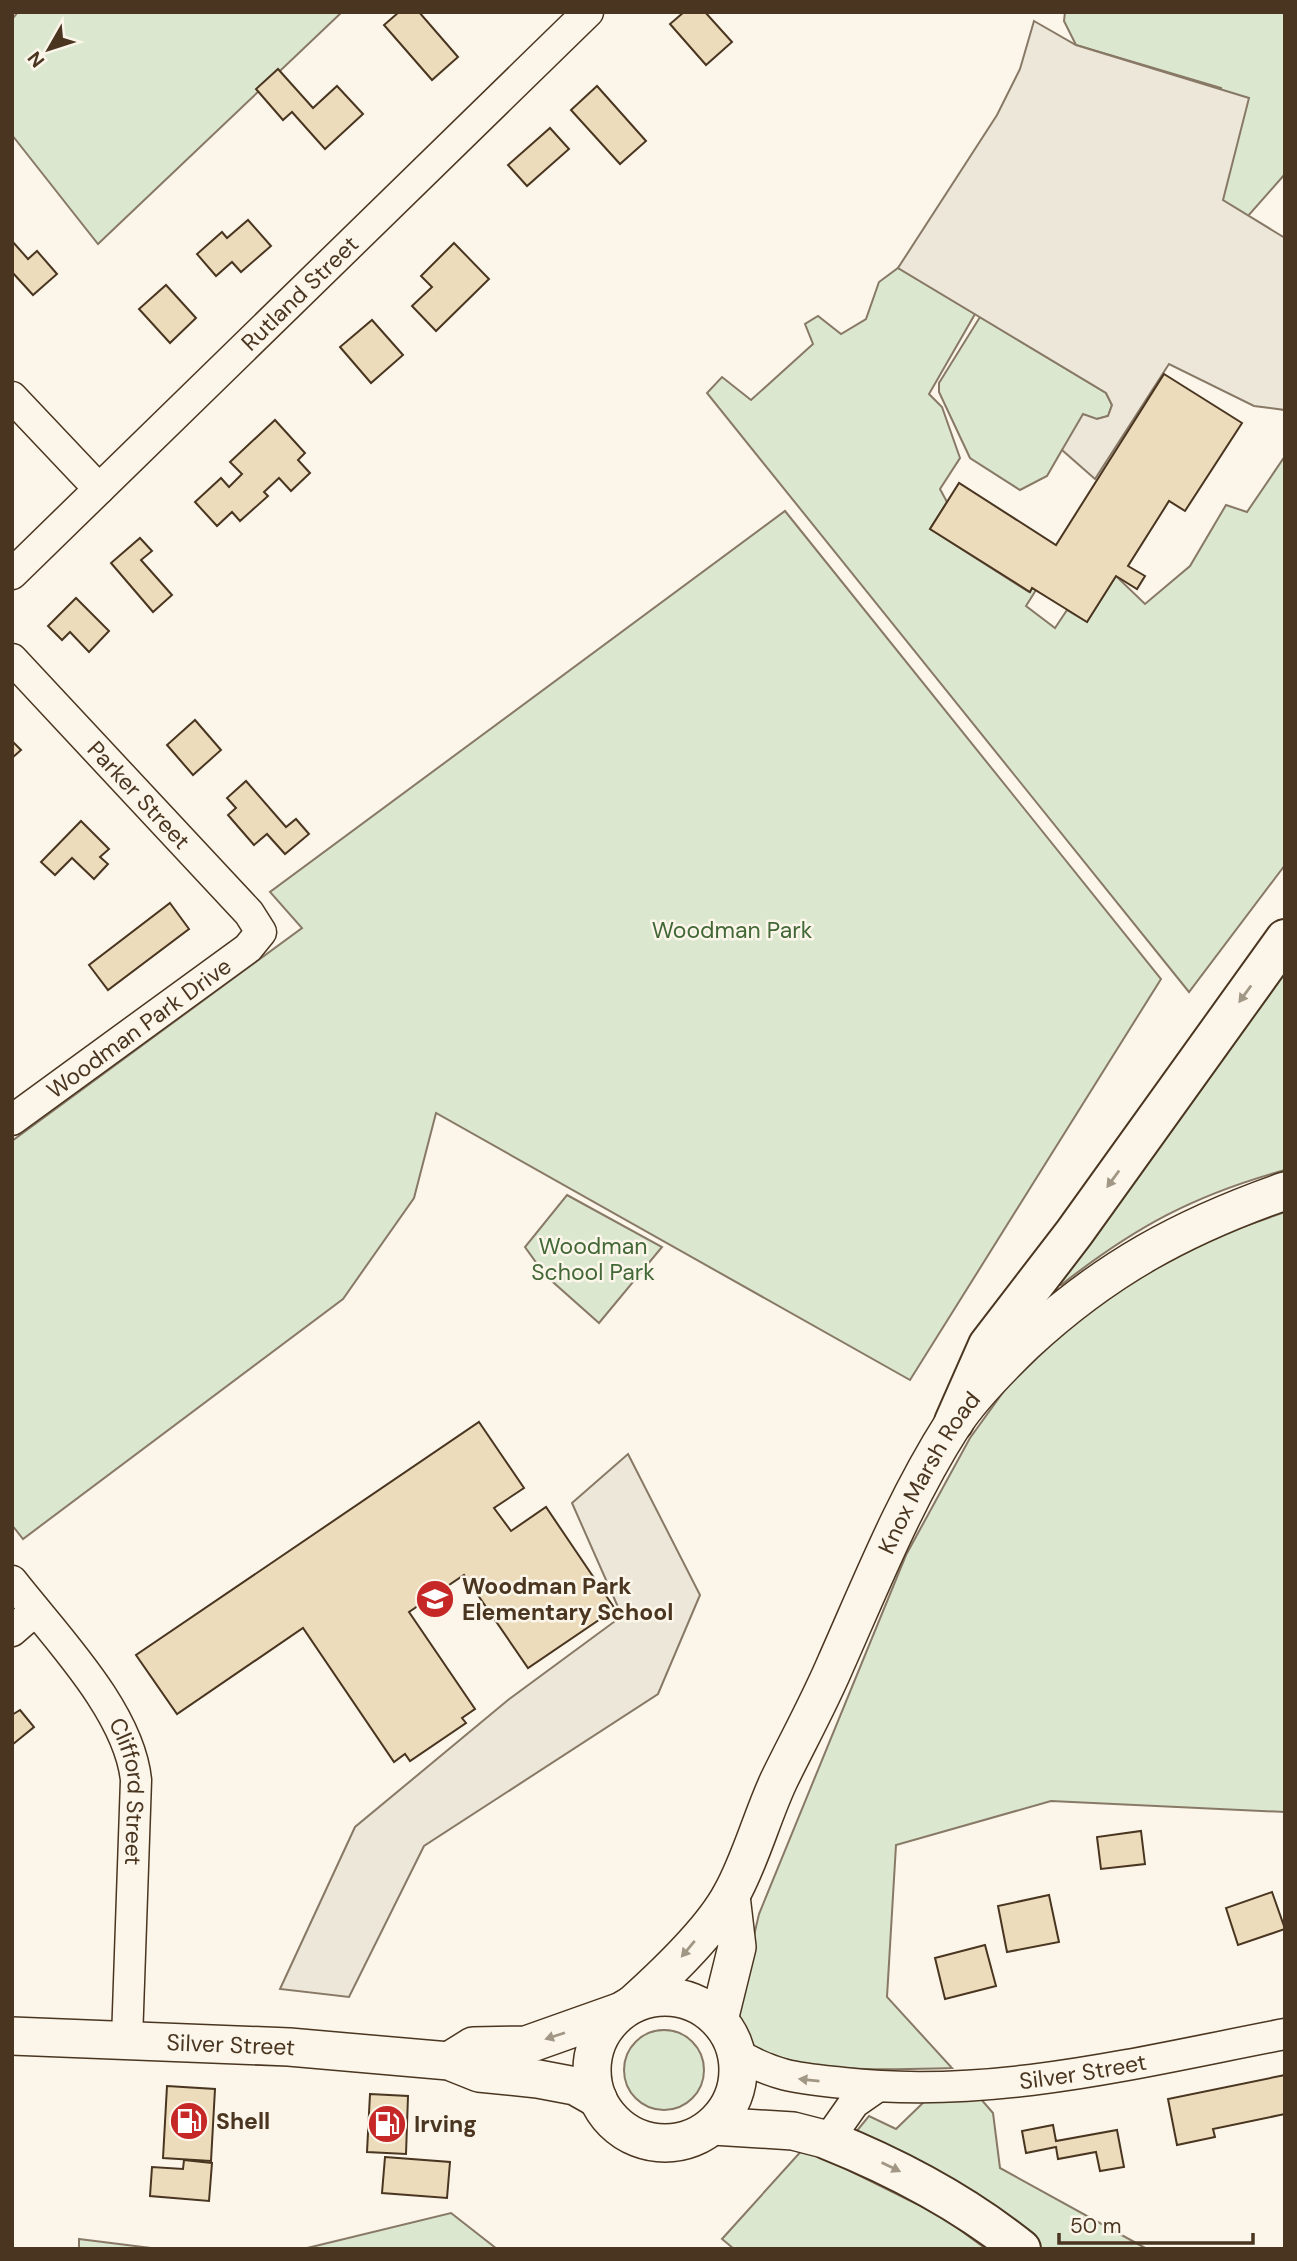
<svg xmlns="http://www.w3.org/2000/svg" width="1297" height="2261" viewBox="0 0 1297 2261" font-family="'DM Sans',sans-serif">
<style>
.green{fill:#dce7d0;stroke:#887966;stroke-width:2}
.parking{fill:#ede7d9;stroke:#887966;stroke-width:2}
.building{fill:#ecdcbc;stroke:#4a3520;stroke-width:2}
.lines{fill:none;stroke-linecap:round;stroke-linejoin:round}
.minor-casing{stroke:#4a3520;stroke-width:33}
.major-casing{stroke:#4a3520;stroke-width:40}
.highway-casing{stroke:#4a3520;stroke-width:42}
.minor{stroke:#fbf6e9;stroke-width:30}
.major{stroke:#fbf6e9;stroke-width:37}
.highway{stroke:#fbf6e9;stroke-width:38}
.oneway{fill:#a29684}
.labels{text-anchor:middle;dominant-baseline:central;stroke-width:5;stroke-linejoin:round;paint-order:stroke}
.street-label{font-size:23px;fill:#4a3520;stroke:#fbf6e9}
.park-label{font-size:23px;fill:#436837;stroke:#fbf6e9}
.poi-label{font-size:23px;font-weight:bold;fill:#4a3520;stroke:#fbf6e9;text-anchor:start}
</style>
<rect width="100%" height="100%" fill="#fbf6e9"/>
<g class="green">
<polygon points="18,12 342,12 98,244 12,135 12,19"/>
<polygon points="1065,12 1285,12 1285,174 1248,216 1223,201 1221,88 1076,45 1064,21"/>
<polygon points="898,268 975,314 929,394 942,407 960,458 940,489 947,502 930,529 1029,592 1032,588 1036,590 1026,606 1055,628 1067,610 1087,622 1116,576 1145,604 1190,566 1226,505 1247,512 1285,456 1285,865 1189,992 707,393 722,377 751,400 813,344 805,324 818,316 841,334 866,319 879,282"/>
<polygon points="980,317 1106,393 1112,405 1108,416 1097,419 1062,450 1047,476 1020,490 970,458 939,392 939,383"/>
<polygon points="785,511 1161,979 910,1380 436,1113 414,1198 343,1299 23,1539 12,1525 12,1141 302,928 270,892"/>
<path d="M1285,957V1170C1194,1195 1135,1227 1061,1285L1048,1283Z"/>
<polygon points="567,1195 662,1247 599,1323 545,1275 525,1247"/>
<path d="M1285,1212V1812L1051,1801L896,1845L887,1997L952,2068C904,2069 814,2074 772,2054L768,2062L751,2048L740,2032L739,2000L759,1914L906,1555L970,1438L1017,1373L1117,1285L1211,1238Z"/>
<circle cx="664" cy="2070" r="40"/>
<polygon points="980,2098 993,2113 1000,2168 1147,2249 1041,2249 855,2133 869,2116 896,2129 927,2099"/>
<polygon points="804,2148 941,2216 986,2249 734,2249 722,2239"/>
<polygon points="451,2213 497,2249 303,2249"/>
<polygon points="79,2239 159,2249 79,2249"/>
</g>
<g class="parking">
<polygon points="1034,21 1076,45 1249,98 1223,200 1285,238 1285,410 1254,406 1169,364 1095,479 1062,450 1083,414 1097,419 1108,416 1112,405 1106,393 898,268 997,115 1020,69"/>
<polygon points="628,1454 700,1595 658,1694 424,1846 349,1997 280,1989 355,1827 508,1700 622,1616 572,1503"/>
</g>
<g class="building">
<polygon points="399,12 419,12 458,57 432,80 384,25"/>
<polygon points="684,12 705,12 732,42 706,65 670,24"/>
<polygon points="278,69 313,108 337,86 363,114 325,149 292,112 283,120 256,89"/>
<polygon points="597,86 646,141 620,164 571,110"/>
<polygon points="550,128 569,149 527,186 508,165"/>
<polygon points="248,220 271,246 241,272 232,262 216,276 197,254 222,232 227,238"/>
<polygon points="12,241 28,259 37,251 57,274 33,295 12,272"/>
<polygon points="454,243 489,279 436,331 412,306 432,287 421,276"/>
<polygon points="166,285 196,318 170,343 139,309"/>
<polygon points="372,320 403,355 371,383 340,347"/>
<polygon points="1164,374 1242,423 1185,511 1169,501 1128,566 1145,576 1137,589 1116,576 1087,622 1032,588 1030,592 930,529 959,483 1056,545"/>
<polygon points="275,420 305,453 298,460 310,473 291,491 279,478 264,492 268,496 240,521 232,512 217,526 195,502 221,478 229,487 242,474 230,462"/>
<polygon points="140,538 152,551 141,560 172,595 153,612 111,563"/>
<polygon points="76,598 109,631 89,652 70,632 62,640 48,626"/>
<polygon points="195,720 221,750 193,775 167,745"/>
<polygon points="12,741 21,750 12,758"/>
<polygon points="246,781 286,827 296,819 309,834 285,854 267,834 254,845 228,815 236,808 227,798"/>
<polygon points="81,821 109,849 100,857 108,864 94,879 72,858 55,875 41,862"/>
<polygon points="170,903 189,929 108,990 89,965"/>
<polygon points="479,1422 524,1488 494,1508 511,1531 546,1507 615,1609 528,1668 464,1575 409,1612 475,1709 462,1718 466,1723 410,1761 405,1754 394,1762 303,1628 177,1714 136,1655"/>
<polygon points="20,1710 34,1727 12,1745 12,1715"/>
<polygon points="1141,1831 1145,1864 1101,1869 1097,1837"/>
<polygon points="1272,1892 1285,1929 1238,1945 1226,1908"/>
<polygon points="1049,1895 1059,1942 1007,1952 998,1906"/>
<polygon points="985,1945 996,1986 945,1999 935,1958"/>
<polygon points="1285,2075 1285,2114 1213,2129 1215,2137 1177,2145 1168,2099"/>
<polygon points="167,2086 215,2089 211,2161 163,2158"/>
<polygon points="370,2094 408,2096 406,2154 367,2152"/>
<polygon points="1053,2125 1056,2141 1117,2130 1124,2167 1100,2171 1096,2152 1058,2159 1056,2147 1026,2153 1022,2131"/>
<polygon points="385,2157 450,2162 447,2198 382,2193"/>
<polygon points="184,2160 212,2163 209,2201 150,2196 152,2167 183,2169"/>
</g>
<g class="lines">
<g class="minor-casing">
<g id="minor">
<polyline points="12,397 99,489"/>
<path id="s1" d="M12,574L588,12"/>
<path id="s2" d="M12,659L249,913L261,932L248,948L12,1120"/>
<path id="s3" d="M12,1581C55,1636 129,1711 136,1780L127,2040"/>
<polyline points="12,1631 35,1611"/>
<path id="s4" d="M737,2054C776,2077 798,2078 843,2083C992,2100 1139,2062 1285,2034"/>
<polyline points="828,2140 854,2103 877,2087"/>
</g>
</g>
<g class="major-casing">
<g id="major">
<circle cx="665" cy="2070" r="73"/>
<path id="s5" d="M633,2004C663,1977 712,1930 731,1895C750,1862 762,1816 779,1780C798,1741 819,1703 836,1663C872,1582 905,1499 953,1424C972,1395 1000,1367 1025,1343C1105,1269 1182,1227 1285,1191"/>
<polyline points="719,2020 737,1947 731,1896"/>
<path id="s6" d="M12,2036L289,2047L449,2061L479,2073L538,2079L575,2086L598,2099"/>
<polyline points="449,2061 473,2046 526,2045 619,2012"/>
<polyline points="713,2126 793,2131 828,2140"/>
</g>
</g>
<g class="highway-casing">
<g id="highway">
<polyline points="954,1422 988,1345 1074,1233 1285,939"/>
<path d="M828,2140C898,2168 962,2202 1021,2249"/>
</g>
</g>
<use href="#minor" class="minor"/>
<use href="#major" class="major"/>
<use href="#highway" class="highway"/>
</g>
<defs><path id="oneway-solid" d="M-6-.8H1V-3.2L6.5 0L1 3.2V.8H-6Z" transform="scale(1.75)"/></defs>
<g class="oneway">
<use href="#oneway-solid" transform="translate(1245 994) rotate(126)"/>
<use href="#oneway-solid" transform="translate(1113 1179) rotate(126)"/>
<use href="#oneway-solid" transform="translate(688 1949) rotate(130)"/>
<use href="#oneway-solid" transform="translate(555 2036) rotate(162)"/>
<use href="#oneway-solid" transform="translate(809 2080) rotate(-174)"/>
<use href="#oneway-solid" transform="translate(891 2167) rotate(26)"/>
</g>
<defs>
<g id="school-disc" transform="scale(2.0125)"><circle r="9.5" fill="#c62828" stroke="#fbf6e9"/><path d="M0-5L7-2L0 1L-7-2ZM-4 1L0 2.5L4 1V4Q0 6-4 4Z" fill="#fff"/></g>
<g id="fuel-disc" transform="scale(2.0125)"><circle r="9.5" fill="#c62828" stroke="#fbf6e9"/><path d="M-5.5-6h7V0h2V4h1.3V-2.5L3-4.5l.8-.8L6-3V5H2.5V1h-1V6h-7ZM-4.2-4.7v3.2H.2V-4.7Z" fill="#fff"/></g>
</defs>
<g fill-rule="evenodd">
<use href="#school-disc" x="435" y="1599"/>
<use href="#fuel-disc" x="189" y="2121"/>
<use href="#fuel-disc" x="387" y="2124"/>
</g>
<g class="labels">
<g class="street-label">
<text stroke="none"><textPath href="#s1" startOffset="402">Rutland Street</textPath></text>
<text stroke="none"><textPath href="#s2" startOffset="186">Parker Street</textPath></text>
<text transform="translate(139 1028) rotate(-36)">Woodman Park Drive</text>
<text stroke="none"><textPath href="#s5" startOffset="614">Knox Marsh Road</textPath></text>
<text stroke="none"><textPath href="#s3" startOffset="248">Clifford Street</textPath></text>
<text stroke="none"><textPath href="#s6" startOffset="219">Silver Street</textPath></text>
<text stroke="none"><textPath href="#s4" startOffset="352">Silver Street</textPath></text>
</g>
<g class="park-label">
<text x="732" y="930">Woodman Park</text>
<text x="593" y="1246">Woodman<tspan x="593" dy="26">School Park</tspan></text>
</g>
<g class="poi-label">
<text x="462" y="1586">Woodman Park<tspan x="462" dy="26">Elementary School</tspan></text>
<text x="216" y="2121">Shell</text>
<text x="414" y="2124">Irving</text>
</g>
</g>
<rect width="1297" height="2261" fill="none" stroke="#4a3520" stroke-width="28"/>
<g transform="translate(49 49) rotate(231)" stroke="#fbf6e9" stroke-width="5" paint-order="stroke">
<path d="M0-5L12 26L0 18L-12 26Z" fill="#4a3520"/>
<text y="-10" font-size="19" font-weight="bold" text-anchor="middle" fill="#4a3520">N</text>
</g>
<path d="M1059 2233v10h194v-10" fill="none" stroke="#4a3520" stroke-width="3.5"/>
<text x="1070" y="2233" font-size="21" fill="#4a3520" stroke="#fbf6e9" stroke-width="5" paint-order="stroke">50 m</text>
</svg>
